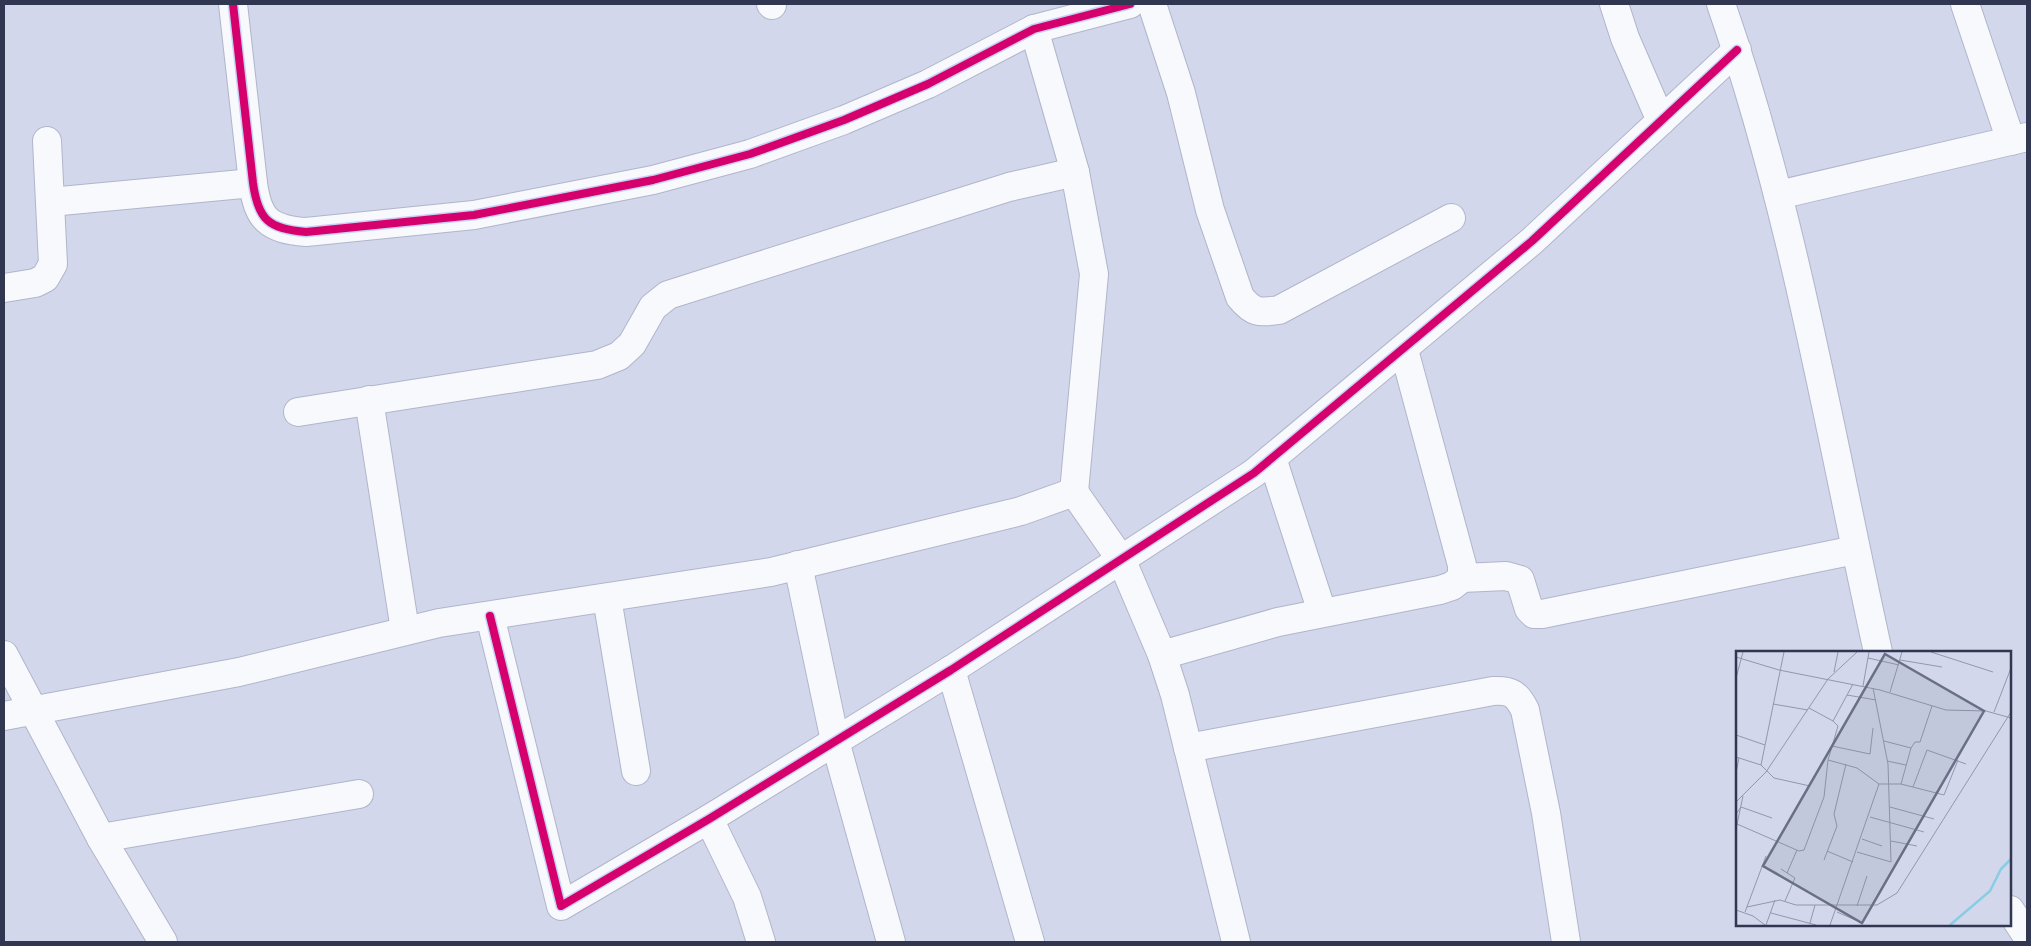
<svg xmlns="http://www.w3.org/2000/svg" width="2031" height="946" viewBox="0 0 2031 946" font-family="Barlow,sans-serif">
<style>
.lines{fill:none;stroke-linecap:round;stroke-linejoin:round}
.minor-casing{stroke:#b1b5cb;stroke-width:30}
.minor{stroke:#f8f9fc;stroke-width:28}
.cycleway-casing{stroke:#c7d0f7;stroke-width:11}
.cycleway{stroke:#d6006c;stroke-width:8}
.inset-river{fill:none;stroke:#88cde4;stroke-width:2.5}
.inset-road{fill:none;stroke:#9297ae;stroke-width:1}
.view{fill:#6a6f87;fill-opacity:0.15;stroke:#6a6f87;stroke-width:2.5}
.inset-edge{fill:none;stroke:#323751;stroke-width:2.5}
</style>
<rect width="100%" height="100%" fill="#d2d7ec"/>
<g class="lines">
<g class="minor-casing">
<g id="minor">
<path d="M233,4L253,183C258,220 269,229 306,232L474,215L653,180L750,154L844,120L928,84L1034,29L1130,4"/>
<polyline points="771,4 772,5"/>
<path d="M1152,4L1181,93L1210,210L1240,297C1253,313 1259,313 1279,310L1451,218"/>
<polyline points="1614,4 1625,38 1661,121"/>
<path d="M1721,4C1794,214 1830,435 1878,652"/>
<polyline points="1965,4 2011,141"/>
<polyline points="1034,29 1075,172 1094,274 1074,492"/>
<polyline points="1778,195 2027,137"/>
<polyline points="50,202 253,183"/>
<polyline points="4,288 35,283 45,278 53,264 47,141"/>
<polyline points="369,400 405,630"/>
<polyline points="298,412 597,365 619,356 632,344 653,307 668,295 1009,187 1075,172"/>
<polyline points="1272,458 1322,612"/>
<polyline points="798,565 835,741 891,942"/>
<polyline points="1462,578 1506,576 1520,580 1529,609 1534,614 1542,614 1855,550"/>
<polyline points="607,598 636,771"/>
<polyline points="490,616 561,906 709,819 951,670 1254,473 1532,241 1737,50"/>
<polyline points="4,655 101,838 163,942"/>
<polyline points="1162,655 1278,622 1440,590 1452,586 1462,578 1462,565 1404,350"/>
<polyline points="951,670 1030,942"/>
<polyline points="4,716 239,672 439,623 771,572 1021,511 1074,492 1122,561 1162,655 1175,695 1236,942"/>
<path d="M1188,748L1493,691C1511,690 1517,694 1525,710L1546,813L1566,942"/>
<polyline points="709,819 747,897 761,942"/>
<polyline points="101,838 359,794"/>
<polyline points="2010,910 2027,936"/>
</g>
</g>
<use href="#minor" class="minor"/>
<g class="cycleway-casing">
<g id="cycleway">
<path d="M233,4L253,183C258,220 269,229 306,232L474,215L653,180L750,154L844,120L928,84L1034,29L1130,4"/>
<polyline points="490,616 561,906 709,819 951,670 1254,473 1532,241 1737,50"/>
</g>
</g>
<use href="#cycleway" class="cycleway"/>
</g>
<g transform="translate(1736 651)">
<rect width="275" height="275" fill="#d2d7ec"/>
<path class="inset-river" d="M214,274L254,240L265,218L275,208"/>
<path class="inset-road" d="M195,1L257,21M0,6L43,19L144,39L210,59L250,60L275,67M132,7L163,14M164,9L206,16M98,21L102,1M0,27L7,1M127,35L133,1M154,41L166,1M111,44L140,49M37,53L72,59M73,57L97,70L117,33M258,61L275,17M0,84L29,94M148,90L175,97L165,133M96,95L134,103L137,77M175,97L179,91H184L196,55M0,106L25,114L38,127L74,135M92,109L121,117L143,133M151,110L170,114M25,114L48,1M0,122L3,107M177,136L191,99L230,113M0,151L30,121L92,28L121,1M154,156L198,168M0,163L5,156L36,167M134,166L188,181M1,173L63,200L68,199L88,146L92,109L102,75L97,70M0,178L7,145M126,188L146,195M155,190L181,195M91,200L117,211M121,201L155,211L152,113L137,37M88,209L101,175L98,163L110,113M45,218L59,227L49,250M51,222L61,199M121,255L131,225M11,256L44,249L60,254H141L161,242L275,61M0,259L17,265L29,274M9,261L30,205M101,261L124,271M35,262L80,274M74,272L79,254M30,274L39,249M94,274L143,133H165L208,144L222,109"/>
<path class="view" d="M149,3L248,60L126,272L27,215Z"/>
<rect width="275" height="275" class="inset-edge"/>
</g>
<rect width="2031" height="946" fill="none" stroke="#323751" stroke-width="10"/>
</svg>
